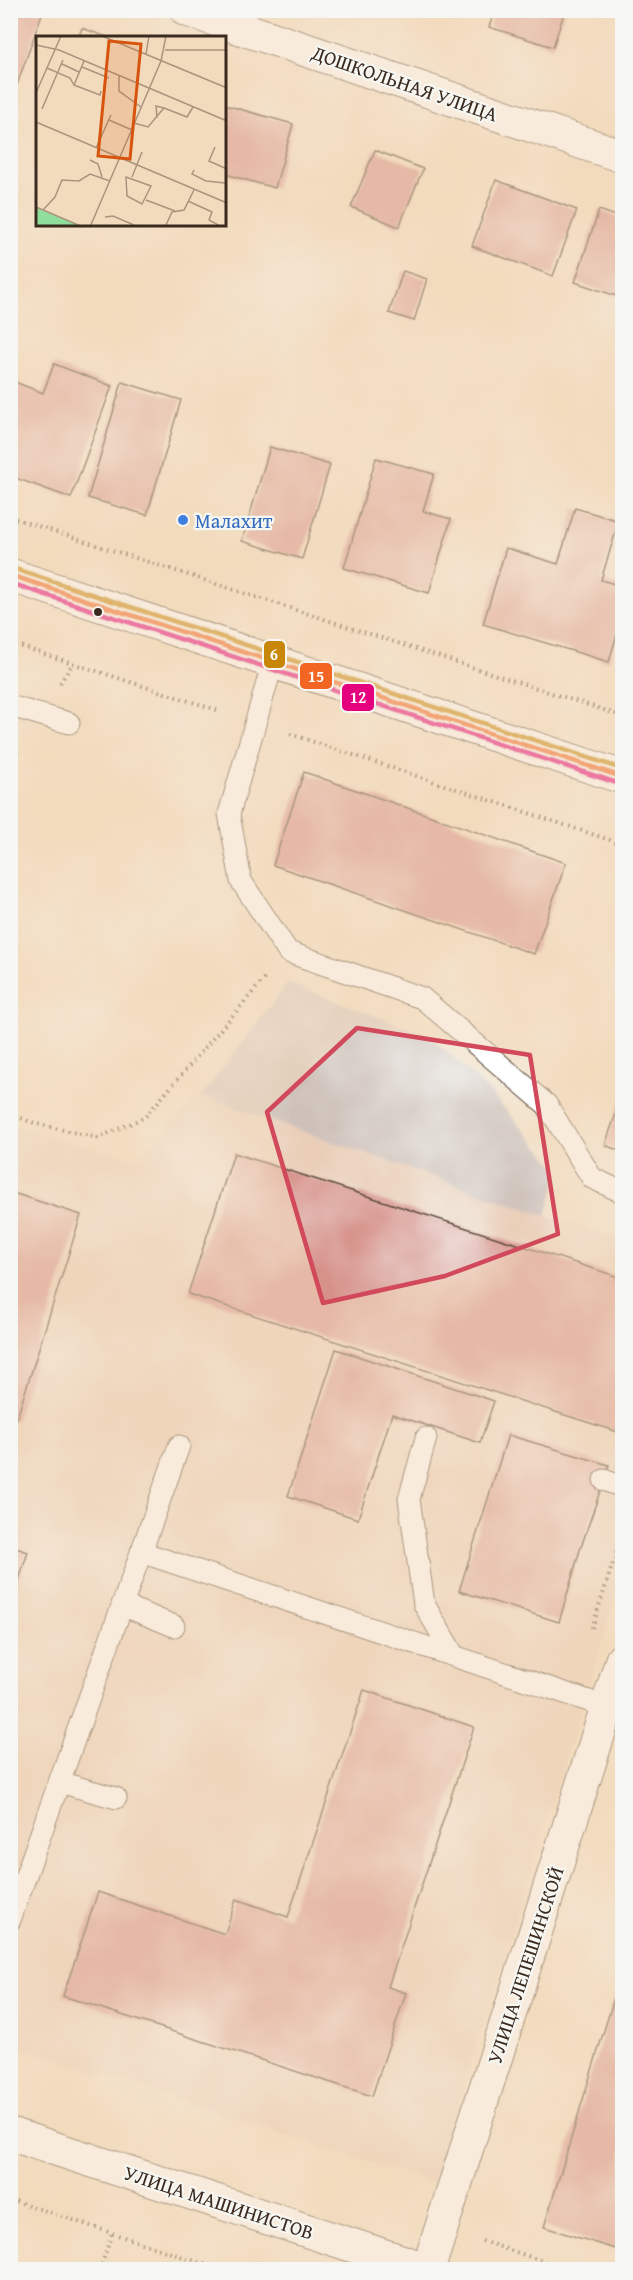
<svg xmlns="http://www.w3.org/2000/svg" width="633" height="2280" viewBox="0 0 633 2280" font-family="'Gentium Book Plus',serif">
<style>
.built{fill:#eaceb7}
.industrial{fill:#cec1ba}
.building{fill:#d69189}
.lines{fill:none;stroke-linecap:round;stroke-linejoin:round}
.service-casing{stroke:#564536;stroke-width:23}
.minor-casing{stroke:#564536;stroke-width:35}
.secondary-casing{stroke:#564536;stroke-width:35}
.path{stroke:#564536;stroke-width:4;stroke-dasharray:1.5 4.5;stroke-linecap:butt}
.service{stroke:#fff;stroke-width:21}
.minor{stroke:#fff;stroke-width:33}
.secondary{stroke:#fff;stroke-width:33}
.bus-1-casing{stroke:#f6f6f2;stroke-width:9}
.bus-2-casing{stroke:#f6f6f2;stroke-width:9}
.bus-3-casing{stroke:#f6f6f2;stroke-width:9}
.bus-1{stroke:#f26522;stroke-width:4.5}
.bus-2{stroke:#e5007d;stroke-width:4.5}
.bus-3{stroke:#c88708;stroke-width:4.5}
.marked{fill:none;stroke:#d1495b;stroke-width:4.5;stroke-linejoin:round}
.shop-dot{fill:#3f7fe0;stroke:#f6f6f2;stroke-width:2}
.bus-dot{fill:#3b2a1e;stroke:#f6f6f2;stroke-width:2}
.labels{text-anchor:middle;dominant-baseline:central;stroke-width:4.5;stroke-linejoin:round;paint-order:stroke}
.street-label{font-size:20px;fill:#3b2a1e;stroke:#f6f6f2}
.shop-label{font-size:20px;fill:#366cbe;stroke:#f6f6f2;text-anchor:start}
.inset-road{fill:none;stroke:#a9947d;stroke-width:1.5}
.view{fill:#d7540e;fill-opacity:0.15;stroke:#d7540e;stroke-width:3}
.inset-edge{fill:none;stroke:#3b2a1e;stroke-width:3}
.line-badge{stroke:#f6f6f2;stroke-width:2}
.badge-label{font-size:16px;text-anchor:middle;font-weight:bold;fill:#fff}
</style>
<rect width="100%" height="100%" fill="#f6f6f2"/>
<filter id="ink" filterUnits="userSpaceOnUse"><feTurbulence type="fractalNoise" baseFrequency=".0167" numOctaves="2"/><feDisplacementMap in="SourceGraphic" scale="12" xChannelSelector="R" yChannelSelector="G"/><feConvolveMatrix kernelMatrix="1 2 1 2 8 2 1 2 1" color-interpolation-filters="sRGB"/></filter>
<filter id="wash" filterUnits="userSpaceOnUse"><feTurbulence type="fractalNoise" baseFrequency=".008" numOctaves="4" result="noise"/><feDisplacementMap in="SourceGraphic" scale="24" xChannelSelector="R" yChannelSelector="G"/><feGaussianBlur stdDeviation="1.35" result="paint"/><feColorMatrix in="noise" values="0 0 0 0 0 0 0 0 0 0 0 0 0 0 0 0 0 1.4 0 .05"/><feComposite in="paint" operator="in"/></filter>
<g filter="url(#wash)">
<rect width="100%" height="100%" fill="#f2dbbd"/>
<polygon class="built" points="201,1096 546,1216 622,1239 622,1578 433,2183 11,2044 10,1126 137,1159"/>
<polygon class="industrial" points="288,983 430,1036 489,1091 560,1171 546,1216 201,1096"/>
<g id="blocks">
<g class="building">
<polygon points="10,10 43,11 12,99 10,98"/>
<polygon points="495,10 565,10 553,47 489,27"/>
<polygon points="82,28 107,37 106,38 78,38"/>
<polygon points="225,105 293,124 275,188 225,174"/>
<polygon points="375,150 423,169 399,227 351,207"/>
<polygon points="496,180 577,210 553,276 472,246"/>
<polygon points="599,210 622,218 622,298 575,282"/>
<polygon points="403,271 427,279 414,321 389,313"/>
<polygon points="54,364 112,386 71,498 10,476 10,380 43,393"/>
<polygon points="122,382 181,400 147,515 88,498"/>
<polygon points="270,447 330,465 302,559 242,541"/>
<polygon points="376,458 434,474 423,511 451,519 429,593 344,568"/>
<polygon points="575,508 619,521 601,580 622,586 622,617 609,662 483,624 506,548 558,564"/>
<polygon points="304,772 566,863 534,954 273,865"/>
<polygon points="622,1096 622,1152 605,1145"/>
<polygon points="234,1153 622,1278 622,1419 618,1432 188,1294"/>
<polygon points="10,1192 81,1215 16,1421 10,1420"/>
<polygon points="336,1349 494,1401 480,1443 392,1414 358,1519 288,1496"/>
<polygon points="508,1435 609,1465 580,1550 559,1622 459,1591"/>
<polygon points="10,1546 28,1552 11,1605 10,1605"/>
<polygon points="364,1690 474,1727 388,1987 406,1993 372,2096 63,1996 98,1892 225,1934 236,1899 288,1917"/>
<polygon points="614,1998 622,2001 622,2251 544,2227"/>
</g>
</g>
</g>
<g filter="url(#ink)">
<use href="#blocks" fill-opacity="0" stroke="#564536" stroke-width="1.5"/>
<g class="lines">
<g class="service-casing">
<g id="service">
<polyline points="273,662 229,814 241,881 288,952 422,998 547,1105 592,1178 622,1192"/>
<polyline points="10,706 69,723"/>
<polyline points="426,1438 409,1499 424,1604 454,1656"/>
<polyline points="604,1480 622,1487"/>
<polyline points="141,1552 607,1707"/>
<polyline points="122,1605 174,1626"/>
<polyline points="59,1782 116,1798"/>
<polyline points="10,1920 179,1446"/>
</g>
</g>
<g class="minor-casing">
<g id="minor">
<polyline points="187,10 622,156"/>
<polyline points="10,2134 428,2270"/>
<polyline points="428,2270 622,1660"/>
</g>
</g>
<g class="secondary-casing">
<polyline id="secondary" points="10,575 622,777"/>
</g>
<g class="path">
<polyline points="10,517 622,716"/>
<polyline points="10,643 220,711"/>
<polyline points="60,683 73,663"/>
<polyline points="290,734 622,844"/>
<polyline points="10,762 20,748"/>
<polyline points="10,1114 37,1124 98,1138 145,1117 265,978"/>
<polyline points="592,1628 622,1535"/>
<polyline points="10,2199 222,2270"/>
<polyline points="482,2241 570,2270"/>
<polyline points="100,2270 112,2233"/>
</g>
<use href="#service" class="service"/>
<use href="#minor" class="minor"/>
<use href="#secondary" class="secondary"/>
<g class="bus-1-casing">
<polyline id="bus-1" points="10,575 622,777"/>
</g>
<g class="bus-2-casing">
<polyline id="bus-2" points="10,583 620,784"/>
</g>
<g class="bus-3-casing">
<polyline id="bus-3" points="12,568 622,769"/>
</g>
<use href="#bus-1" class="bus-1"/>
<use href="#bus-2" class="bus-2"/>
<use href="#bus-3" class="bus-3"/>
</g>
</g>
<path d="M0 0H633V2280H0ZM357,1028L530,1055L558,1234L445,1276L323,1303L267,1112Z" fill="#f2dbbd" fill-opacity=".55" fill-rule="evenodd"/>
<path class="marked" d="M357,1028L530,1055L558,1234L445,1276L323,1303L267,1112Z"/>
<circle class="shop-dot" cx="183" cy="520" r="6"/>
<circle class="bus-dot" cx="98" cy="612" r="5"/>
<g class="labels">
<g class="street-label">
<text transform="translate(405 83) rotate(19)">ДОШКОЛЬНАЯ УЛИЦА</text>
<text transform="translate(525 1965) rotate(-72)">УЛИЦА ЛЕПЕШИНСКОЙ</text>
<text transform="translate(219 2202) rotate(18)">УЛИЦА МАШИНИСТОВ</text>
</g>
<g class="shop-label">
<text x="195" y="520">Малахит</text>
</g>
</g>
<g transform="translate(36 36)">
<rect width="190" height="190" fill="#f2dbbd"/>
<path d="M0,172L44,190H0Z" fill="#8fde9c"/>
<path class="inset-road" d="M66,0L191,52M0,9L23,14L191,85M129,14H191M110,18L113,0M48,25L38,49L64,59L65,55M26,28L43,36M46,31L73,42M11,32L34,42L38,49M83,40V55L105,71M0,57L25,0M6,73L27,24M121,82L120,70L128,72M73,84L96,94M0,86L191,167M98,87L112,91L128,72L151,81L157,71M179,111L173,125L191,133M60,112L75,79M54,124L62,128L66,141M158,134L156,138L170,145L189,147M90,141L115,150L106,168L91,160ZM96,141L106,116M110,164L139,175M152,165L176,176L173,184L184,190M0,171L47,191M7,174L19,161L26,144L43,145L54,138L74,145M69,181L77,180L98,189M130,189L136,176L148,174L158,154M54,191L125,25L130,0"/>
<path class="view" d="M73,5L105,8L94,123L62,120Z"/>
<rect width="190" height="190" class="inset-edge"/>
</g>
<g class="line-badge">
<rect x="263" y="640" width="23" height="29" rx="6" fill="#c88708"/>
<rect x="299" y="662" width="34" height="28" rx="6" fill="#f26522"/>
<rect x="341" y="683" width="34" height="29" rx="6" fill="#e5007d"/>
</g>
<g class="badge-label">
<text x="274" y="660">6</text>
<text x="316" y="682">15</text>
<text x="358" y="703">12</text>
</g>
<rect width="633" height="2280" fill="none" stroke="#f6f6f2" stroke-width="36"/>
</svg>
